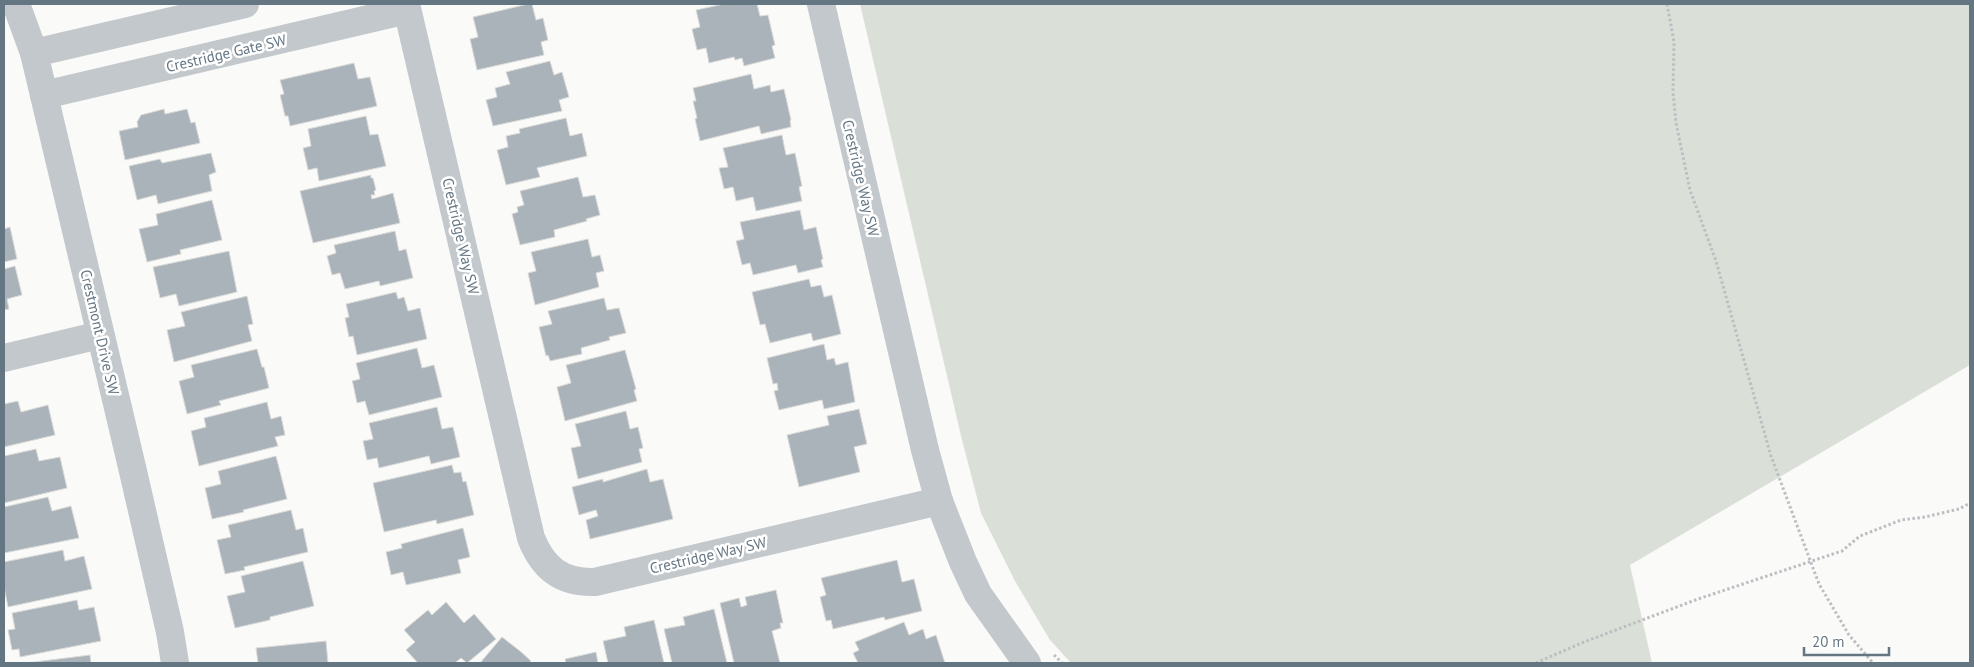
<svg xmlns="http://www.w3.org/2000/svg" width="1974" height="667" viewBox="0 0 1974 667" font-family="'PT Sans',sans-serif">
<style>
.green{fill:#dadfd7}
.building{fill:#aab3b9;stroke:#dcdcda}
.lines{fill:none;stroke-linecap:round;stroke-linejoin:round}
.path{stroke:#bbbfc2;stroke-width:3;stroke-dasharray:2.5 2.5;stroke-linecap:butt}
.minor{stroke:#c3c8cc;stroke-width:28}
.labels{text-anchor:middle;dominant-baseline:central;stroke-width:5;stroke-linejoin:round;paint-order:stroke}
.street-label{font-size:15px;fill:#657683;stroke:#fff}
</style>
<rect width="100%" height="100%" fill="#fafaf8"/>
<polygon class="green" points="860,4 1970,4 1970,365 1630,565 1652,663 1071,663 1050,640 1015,581 981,513 962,440"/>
<g class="building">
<polygon points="528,4 532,4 536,20 543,18 548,40 541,42 544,55 477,70 470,39 478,37 473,17"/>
<polygon points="724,4 757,4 760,16 768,15 775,45 772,46 775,58 744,66 742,58 735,60 734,57 709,63 706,48 697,50 692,29 700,27 696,10"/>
<polygon points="550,61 554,75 562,72 569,97 559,100 562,111 493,126 486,100 497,97 495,88 510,84 506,72"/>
<polygon points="354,63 358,79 370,77 377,106 290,126 288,116 285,116 280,95 284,94 280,80"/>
<polygon points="751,74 754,89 770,85 771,92 784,89 791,120 790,121 791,127 761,134 759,126 700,141 695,119 697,118 693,101 696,101 693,88"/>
<polygon points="164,109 165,114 187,109 191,123 195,122 200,143 125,160 119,131 138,127 137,122 141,115"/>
<polygon points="366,116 370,135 378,134 386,166 319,181 317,168 308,170 303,148 311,146 308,129"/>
<polygon points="566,118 570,136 582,133 587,156 537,168 540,177 506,185 497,150 508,147 506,136 520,133 519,129"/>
<polygon points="782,135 786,155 795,153 802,186 799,187 802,201 756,211 753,197 736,201 733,187 724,189 719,168 728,167 723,148"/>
<polygon points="211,153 216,172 209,175 212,191 158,204 156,195 137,200 129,166 160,159 162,163"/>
<polygon points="371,175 371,178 373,178 376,190 374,191 375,195 371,195 372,199 393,193 400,223 313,243 300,191"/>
<polygon points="578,177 583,197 595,195 600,215 586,219 587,221 554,230 555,237 520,245 512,214 518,212 517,207 524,205 520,191"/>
<polygon points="212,200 222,240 180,250 181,254 147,262 139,229 158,225 156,214"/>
<polygon points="800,210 804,230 816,227 823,259 821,260 823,267 798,273 796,265 753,275 750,263 742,265 736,241 744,239 740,222"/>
<polygon points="10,227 17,259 4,262 4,229"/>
<polygon points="395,231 399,251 406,249 413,278 380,286 379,281 345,289 340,273 332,275 327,256 336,253 334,245"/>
<polygon points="588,239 592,257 600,255 604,271 596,273 599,287 535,305 528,273 536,271 531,252"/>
<polygon points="229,251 237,292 179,306 176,294 160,298 153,267"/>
<polygon points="15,266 22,295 7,299 9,309 4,310 4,269"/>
<polygon points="809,279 811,287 821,285 824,297 832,295 841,334 813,341 811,333 770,343 765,324 760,325 752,292"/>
<polygon points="396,292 398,299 404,297 408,311 420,308 427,339 357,355 353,336 349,337 345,318 349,317 346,304"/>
<polygon points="247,296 253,324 248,325 252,341 174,362 167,330 185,326 181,312"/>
<polygon points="604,298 607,310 619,308 626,333 609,337 610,340 581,348 582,354 550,361 548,355 546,356 539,327 552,324 548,311"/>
<polygon points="824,344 827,360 834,358 836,365 848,362 855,402 824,409 822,400 779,410 774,391 778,390 777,383 773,384 767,358"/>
<polygon points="417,348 422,368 434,365 442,397 369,415 365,401 357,403 353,384 352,381 360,379 356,363"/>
<polygon points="257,349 262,367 264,367 269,388 219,401 221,405 187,414 179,381 194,377 191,365"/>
<polygon points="625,350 636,389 634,390 637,401 565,421 557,387 571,383 566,365"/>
<polygon points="18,401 21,412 48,405 55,435 4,447 4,404"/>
<polygon points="267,402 271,419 281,416 285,435 275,437 278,446 199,466 191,431 206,427 204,418"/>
<polygon points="437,407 442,429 453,427 460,457 431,464 429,456 379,468 377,458 367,460 363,441 373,439 369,423"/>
<polygon points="859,409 867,444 854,447 860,472 799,487 787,435 829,425 827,416"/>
<polygon points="626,411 630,429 638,427 643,448 639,449 642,462 578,479 571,448 581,446 575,424"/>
<polygon points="36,449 39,461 60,457 67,488 4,503 4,456"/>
<polygon points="276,456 287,499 243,510 244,512 212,519 205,488 221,484 218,471"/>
<polygon points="452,465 454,473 461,472 463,482 466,481 474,515 437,524 436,520 384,532 373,483"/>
<polygon points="647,469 650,482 663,479 673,519 590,539 586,520 598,516 596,510 579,515 572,487 603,479 603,482"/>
<polygon points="48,497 52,511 71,506 79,538 4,553 4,507"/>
<polygon points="291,510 296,530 303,528 308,552 244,567 245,570 225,574 217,540 231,537 228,525"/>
<polygon points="463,528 470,557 458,560 461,573 406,585 403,572 391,575 386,552 402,548 401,544"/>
<polygon points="63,550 65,561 84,556 92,589 8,607 4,587 4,562"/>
<polygon points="897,560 902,582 914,579 922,611 885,620 884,617 833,629 831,620 826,621 820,597 826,595 821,578"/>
<polygon points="303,561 314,606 270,617 270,620 235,628 227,596 245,592 241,576"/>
<polygon points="776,590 783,623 780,623 781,628 772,631 780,663 734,663 720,603 739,598 741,607 747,605 745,597"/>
<polygon points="77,600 79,610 94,607 101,641 20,657 19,649 12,650 8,630 15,629 12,613"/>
<polygon points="446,602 464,623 474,614 496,639 467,663 461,658 455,663 418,663 406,650 415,642 404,630 428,610 432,615"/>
<polygon points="714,609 727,663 672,663 664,629 685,625 683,617"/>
<polygon points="654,620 664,663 608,663 603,641 626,636 624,627"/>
<polygon points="904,622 909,635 923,629 926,639 936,635 945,663 858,663 853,653 859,650 855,642"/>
<polygon points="502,637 520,651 531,661 529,663 480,663"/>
<polygon points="326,641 328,663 258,663 256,648"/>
<polygon points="596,652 598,663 566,663 565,659"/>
<polygon points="90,655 91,663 26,663"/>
</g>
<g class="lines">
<g class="path">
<polyline points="1667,4 1674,42 1673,92 1676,123 1690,190 1716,261 1771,456 1819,584 1849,635 1873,663"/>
<polyline points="1054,655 1062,663"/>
<polyline points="1536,663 1584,642 1698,599 1842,551 1860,536 1901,520 1925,517 1959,509 1970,503"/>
</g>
<g class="minor">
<polyline points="16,4 34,53 132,467 170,632 175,663"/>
<path d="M406,4L531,538C543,568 561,583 595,582L939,501L925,450L821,4"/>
<polyline points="34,53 245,4"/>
<polyline points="44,95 407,10"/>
<polyline points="4,358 100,335"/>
<polyline points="939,501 963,562 978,594 1027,663"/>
</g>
</g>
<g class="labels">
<g class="street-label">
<text transform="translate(226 53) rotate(-13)">Crestridge Gate SW</text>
<text transform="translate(861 178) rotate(77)">Crestridge Way SW</text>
<text transform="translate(461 236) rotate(77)">Crestridge Way SW</text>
<text transform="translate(100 332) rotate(77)">Crestmont Drive SW</text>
<text transform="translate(708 555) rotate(-13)">Crestridge Way SW</text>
</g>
</g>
<rect width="1974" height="667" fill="none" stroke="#657683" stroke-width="10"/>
<path d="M1804 647v8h85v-8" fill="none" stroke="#657683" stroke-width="2.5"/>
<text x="1812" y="647" font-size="15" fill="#657683" stroke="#ffffff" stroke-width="4" paint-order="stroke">20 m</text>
</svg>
